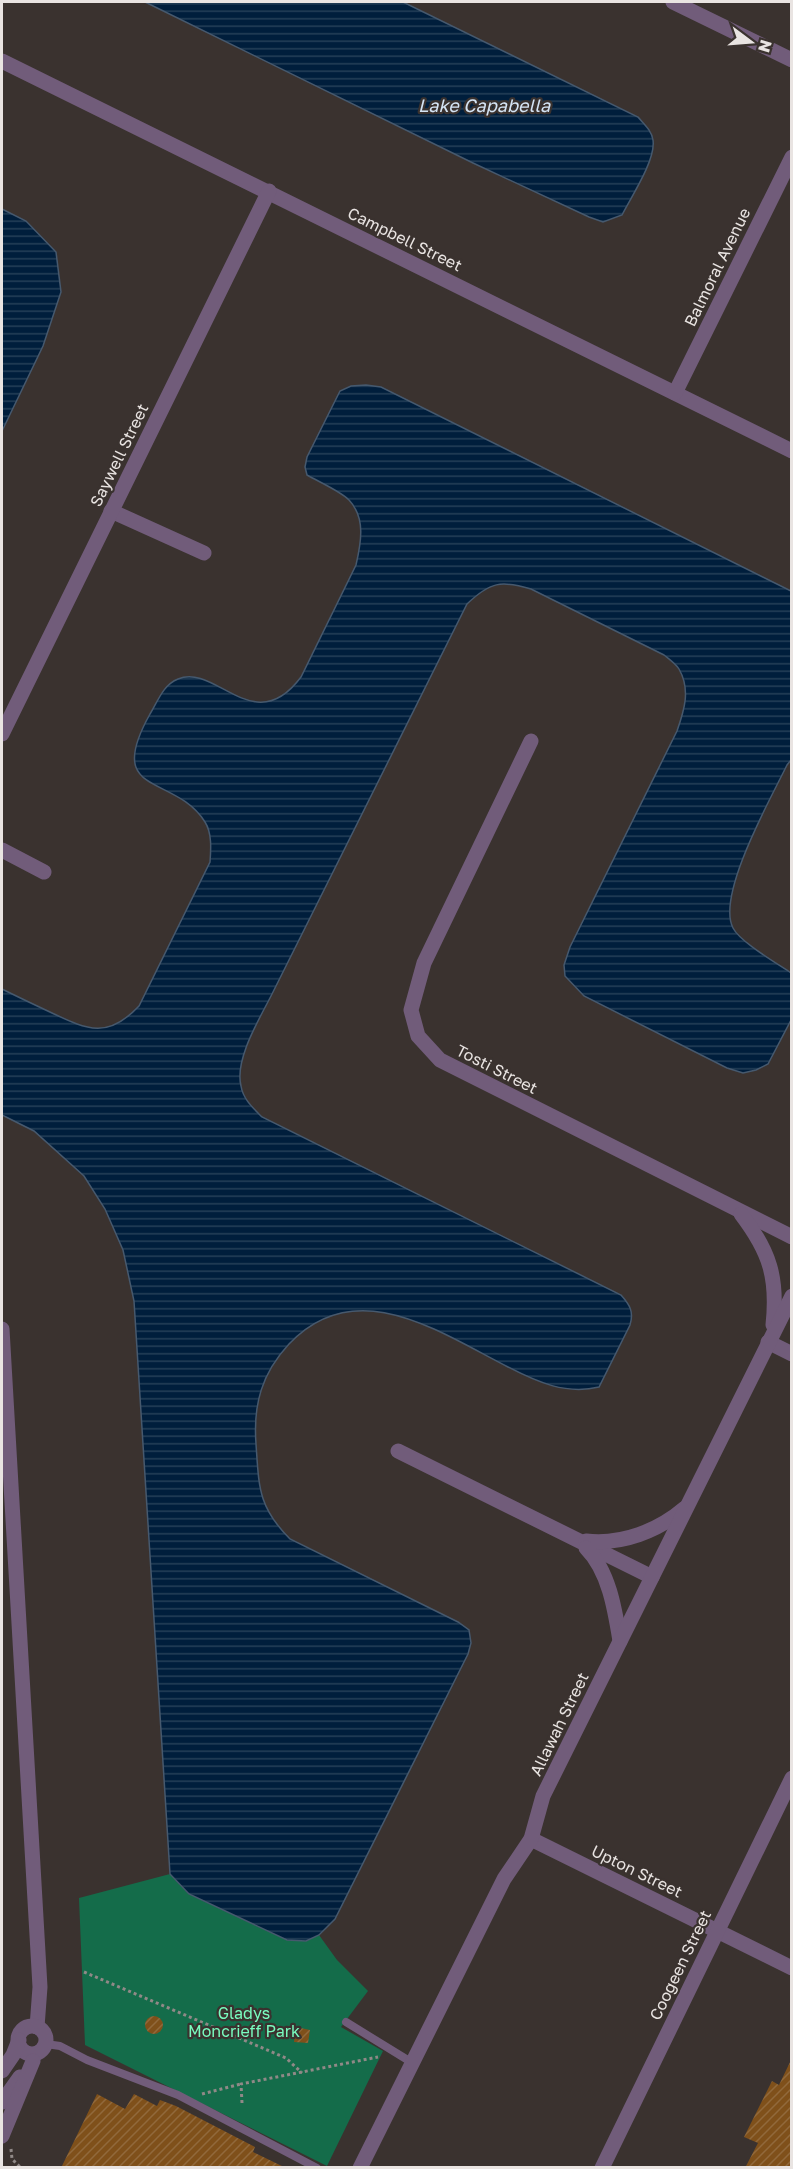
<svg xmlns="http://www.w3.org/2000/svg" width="793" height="2169" viewBox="0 0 793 2169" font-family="'Golos Text',sans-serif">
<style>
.park{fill:#146c4a}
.water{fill:url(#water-rules);stroke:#46596e;stroke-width:1.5}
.building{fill:url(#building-hatch)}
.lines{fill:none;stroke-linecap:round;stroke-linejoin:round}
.path{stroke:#908987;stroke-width:3;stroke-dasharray:3 3;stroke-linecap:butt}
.lane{stroke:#715c7a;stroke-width:8}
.street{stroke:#715c7a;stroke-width:15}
.labels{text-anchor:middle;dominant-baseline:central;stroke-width:4.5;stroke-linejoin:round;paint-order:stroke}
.street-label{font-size:16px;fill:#e9e4e2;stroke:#3a322f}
.park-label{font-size:16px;fill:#79fcbf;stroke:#3a322f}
.water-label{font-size:18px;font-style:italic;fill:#d4e4f5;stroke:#3a322f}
</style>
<defs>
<pattern id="water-rules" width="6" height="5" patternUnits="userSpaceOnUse" patternTransform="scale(1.5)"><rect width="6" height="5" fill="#001e3c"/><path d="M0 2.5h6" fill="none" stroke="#253f58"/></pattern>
<pattern id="building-hatch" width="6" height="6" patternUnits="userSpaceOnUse" patternTransform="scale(1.5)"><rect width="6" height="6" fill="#7f501a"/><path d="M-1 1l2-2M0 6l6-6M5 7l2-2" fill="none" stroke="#91693b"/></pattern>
</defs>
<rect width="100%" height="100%" fill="#3a322f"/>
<polygon class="park" points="170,1874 189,1894 306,1941 319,1935 337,1960 368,1991 341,2027 383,2051 327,2166 85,2045 79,1898"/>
<g class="water">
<path d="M145,2H403L638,117C644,124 652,131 653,140C656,160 631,197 622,215L603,222L589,217L473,163Z"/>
<polygon points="2,209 26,221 56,252 61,292 43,346 2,431"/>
<path d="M366,385L381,387L791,591V760L787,765C771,798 716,895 733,928C740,942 778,964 791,973V1020L768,1064L756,1070L743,1073L727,1068L584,996L565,976L564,965L570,947L677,731C684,711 691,690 679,669C676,664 669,659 664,655L531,589C501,580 490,582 467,604L274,990C262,1015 234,1058 241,1086C243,1099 253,1108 262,1117L621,1295C630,1305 634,1312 630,1325L599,1387C566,1395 537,1382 508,1367C439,1332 356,1273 289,1344C262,1373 253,1404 256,1444C259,1487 258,1507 290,1539L458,1622L469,1630L471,1643L468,1654L335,1919L319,1935L306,1941L287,1940L189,1894L170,1874L134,1301L123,1250L105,1209L84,1176L34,1131L2,1115V989C18,997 35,1005 52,1013C88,1030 108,1039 139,1006L210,862C211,849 212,833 205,822C174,773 103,798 150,714C158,701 163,685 178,679C216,663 254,740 301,677L356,565C361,543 366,518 349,500C340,491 319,482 307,475L305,467L307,457L340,391L351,386Z"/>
</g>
<g class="building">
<circle cx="154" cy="2025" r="9"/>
<polygon points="296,2027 310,2030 308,2043 294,2042"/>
<polygon points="792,2058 792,2168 745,2168 758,2143 744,2137 772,2081 779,2085"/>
<polygon points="97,2094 125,2109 134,2094 157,2106 160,2100 176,2106 255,2147 253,2152 286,2168 61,2168"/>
</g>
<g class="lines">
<g class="path">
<polyline points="84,1972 286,2058 302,2073"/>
<polyline points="202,2094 241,2084"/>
<polyline points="242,2103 241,2084 378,2057"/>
<polyline points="11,2149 12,2159 21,2168"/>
</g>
<g class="lane">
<polyline points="346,2022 411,2062"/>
<polyline points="46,2044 60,2046 87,2060 178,2095 317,2168"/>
</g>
<g class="street">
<polyline points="673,2 792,60"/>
<polyline points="2,61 792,451"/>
<polyline points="675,393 792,157"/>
<polyline points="111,511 204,553"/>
<polyline points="2,734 269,191"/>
<polyline points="531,741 424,963 411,1010 418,1036 440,1060 792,1237"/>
<polyline points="2,850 44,872"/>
<path d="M741,1214C770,1252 778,1278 773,1325"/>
<polyline points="2,1329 40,1987 37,2027"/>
<polyline points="768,1342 792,1354"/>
<polyline points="398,1451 652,1577"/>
<path d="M586,1541C622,1545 658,1531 685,1508"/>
<path d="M586,1548C609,1571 615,1610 620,1641"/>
<polyline points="531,1839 792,1968"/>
<circle cx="32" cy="2040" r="14"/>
<polyline points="2,2071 13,2055 19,2040"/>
<polyline points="2,2102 20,2077"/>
<polyline points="2,2136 33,2061"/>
<polyline points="360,2168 504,1879 531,1839 543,1796 792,1296"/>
<polyline points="602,2168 792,1778"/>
</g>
</g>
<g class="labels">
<g class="street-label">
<text transform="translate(405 239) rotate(26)">Campbell Street</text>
<text transform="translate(717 267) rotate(-64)">Balmoral Avenue</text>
<text transform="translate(119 455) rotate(-64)">Saywell Street</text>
<text transform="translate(497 1069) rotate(27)">Tosti Street</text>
<text transform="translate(559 1724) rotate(-64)">Allawah Street</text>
<text transform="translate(637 1871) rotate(26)">Upton Street</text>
<text transform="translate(680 1965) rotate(-64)">Coogeen Street</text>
</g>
<g class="park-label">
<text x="244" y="2013">Gladys<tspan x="244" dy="18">Moncrieff Park</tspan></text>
</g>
<g class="water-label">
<text x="484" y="105">Lake Capabella</text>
</g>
</g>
<rect width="793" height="2169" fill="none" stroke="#e9e4e2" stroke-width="6"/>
<g transform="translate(751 42) rotate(106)" stroke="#3a322f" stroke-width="4.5" paint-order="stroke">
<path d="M0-4.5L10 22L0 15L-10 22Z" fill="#e9e4e2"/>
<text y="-9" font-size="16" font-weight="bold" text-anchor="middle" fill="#e9e4e2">N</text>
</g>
</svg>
